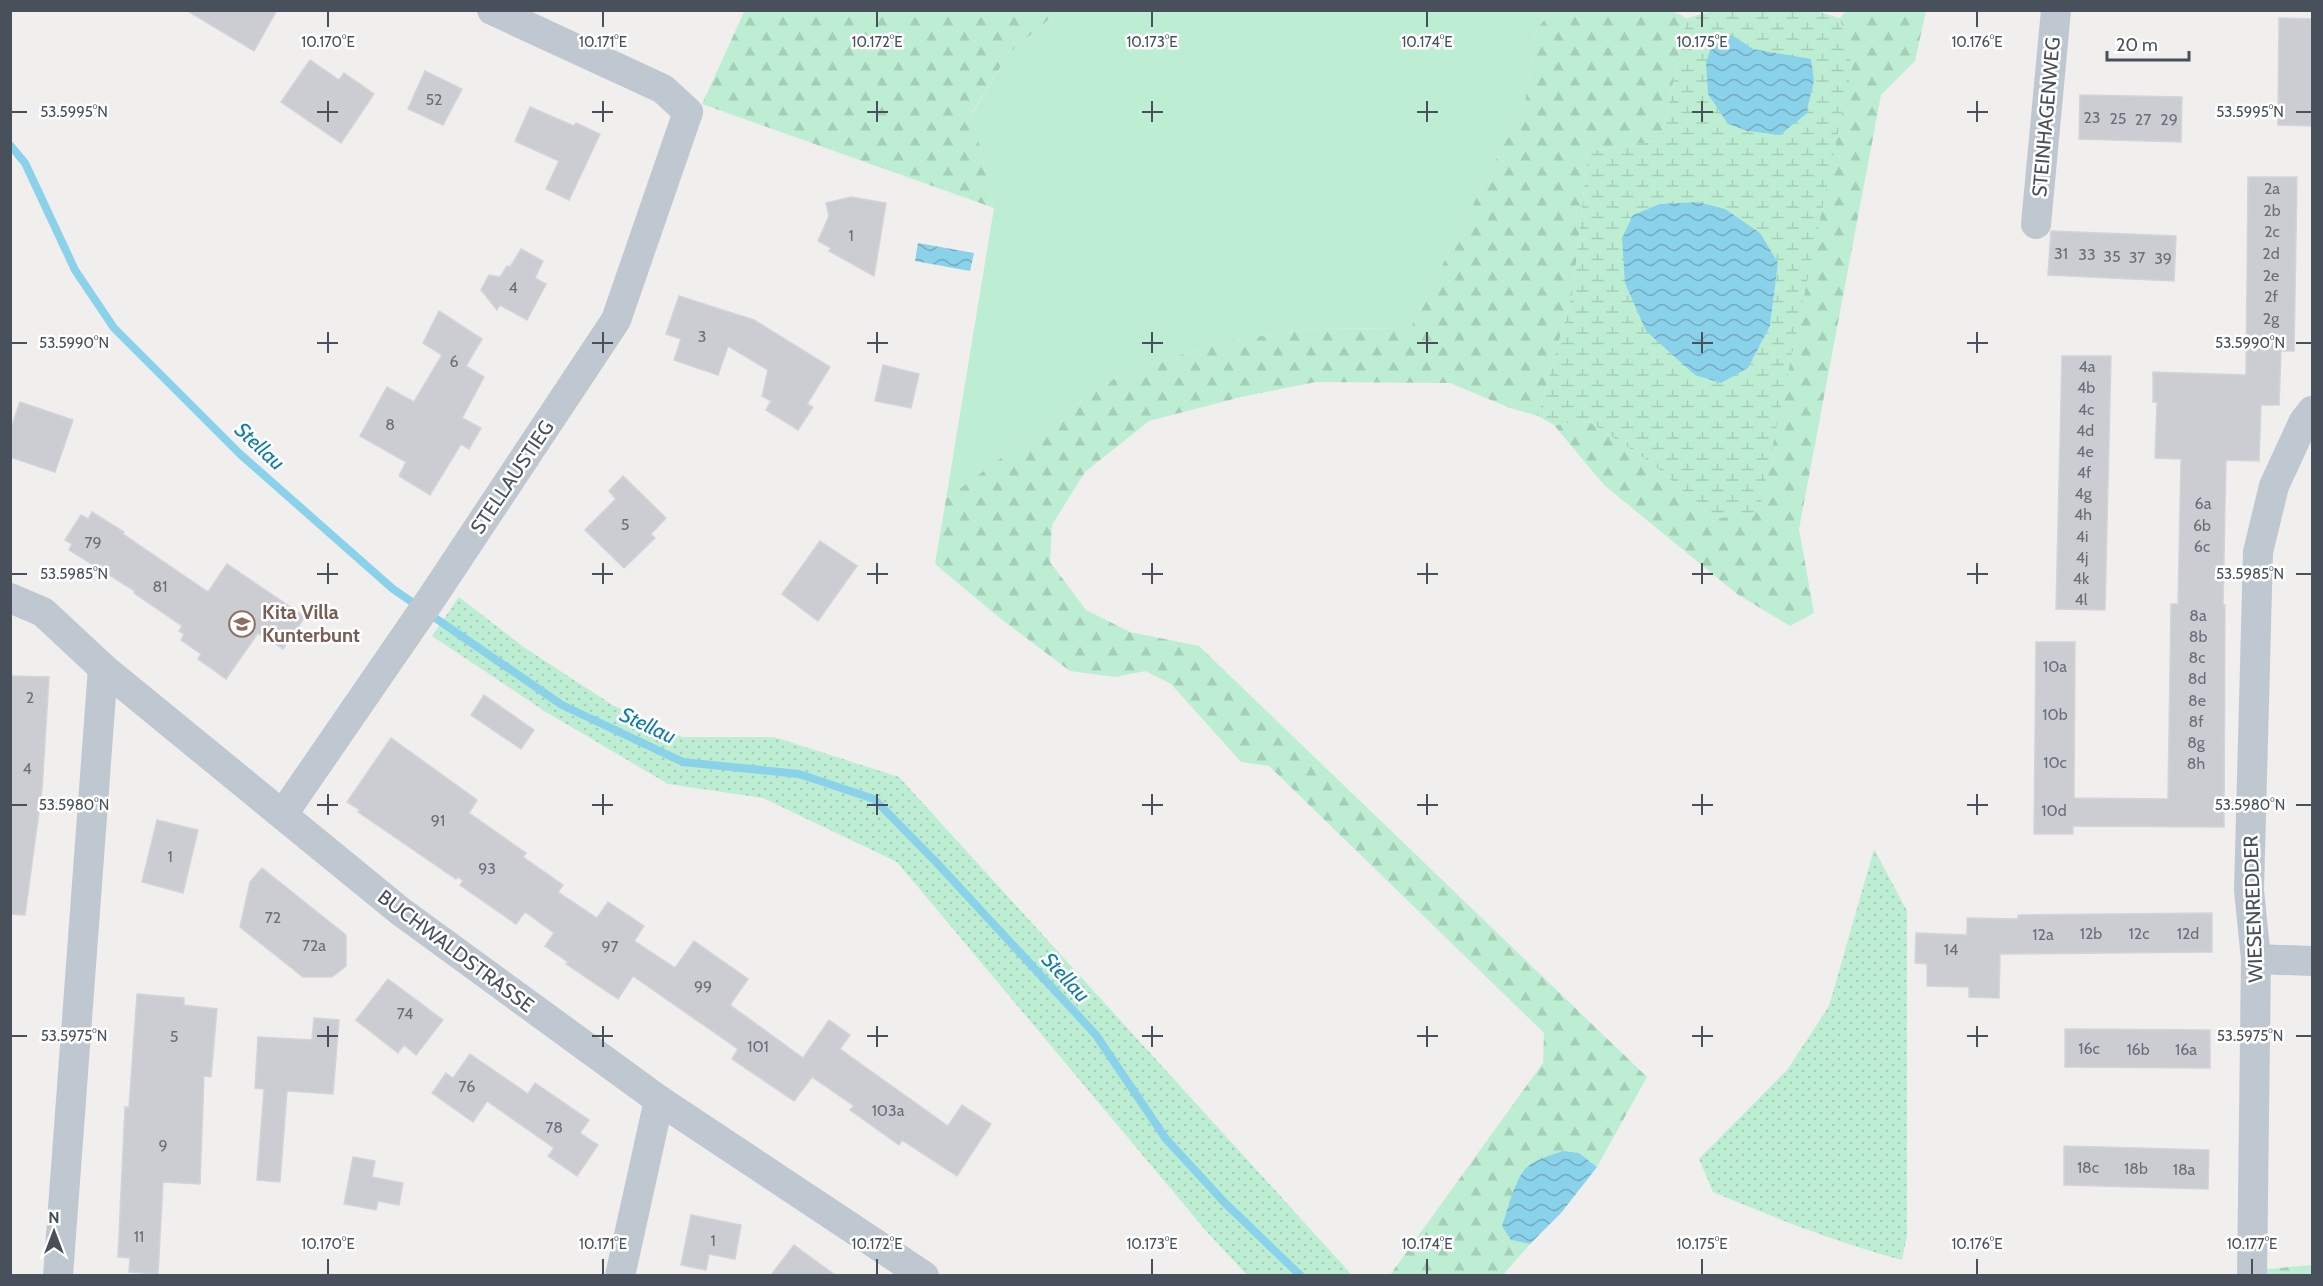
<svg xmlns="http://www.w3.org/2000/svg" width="2323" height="1286" viewBox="0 0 2323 1286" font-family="Cabin,sans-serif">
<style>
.grass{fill:#bdeed3}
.forest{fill:url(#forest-firs)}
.wetland{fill:url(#wetland-marsh);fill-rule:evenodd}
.park{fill:url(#park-dots)}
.water{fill:url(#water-waves)}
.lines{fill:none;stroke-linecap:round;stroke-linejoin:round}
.stream{stroke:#8ad1ea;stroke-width:8}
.building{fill:#cbcdd3;stroke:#d2d4da;stroke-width:1.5}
.minor{stroke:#bfc8d0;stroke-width:30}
.ticks{fill:none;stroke:#47505b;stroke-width:2}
.labels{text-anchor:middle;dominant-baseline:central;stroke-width:5;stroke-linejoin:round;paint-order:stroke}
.number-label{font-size:16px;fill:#686f79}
.street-label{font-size:20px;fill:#47505b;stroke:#fff}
.education-label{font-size:20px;font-weight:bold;fill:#785e54;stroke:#fff;text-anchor:start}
.water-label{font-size:21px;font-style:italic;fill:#0e7ea7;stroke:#fff}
.ticks-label{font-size:15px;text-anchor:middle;fill:#47505b;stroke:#fff;stroke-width:5;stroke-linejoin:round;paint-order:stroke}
</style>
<defs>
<pattern id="forest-firs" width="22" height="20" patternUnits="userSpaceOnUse" patternTransform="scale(1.5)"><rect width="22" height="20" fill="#bdeed3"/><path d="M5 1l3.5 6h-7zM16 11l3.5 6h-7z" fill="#a4ceb7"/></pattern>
<pattern id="wetland-marsh" width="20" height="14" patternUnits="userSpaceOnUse" patternTransform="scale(1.5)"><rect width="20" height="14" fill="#bdeed3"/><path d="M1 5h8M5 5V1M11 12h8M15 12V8" fill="none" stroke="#a4ceb7"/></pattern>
<pattern id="park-dots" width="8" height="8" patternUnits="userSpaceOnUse" patternTransform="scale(1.5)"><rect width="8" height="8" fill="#bdeed3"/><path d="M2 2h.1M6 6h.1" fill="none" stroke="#a4ceb7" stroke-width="1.8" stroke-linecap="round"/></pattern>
<pattern id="water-waves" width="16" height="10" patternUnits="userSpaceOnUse" patternTransform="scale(1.5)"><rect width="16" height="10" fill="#8ad1ea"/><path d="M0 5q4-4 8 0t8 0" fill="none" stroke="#73acc1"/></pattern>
</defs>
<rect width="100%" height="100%" fill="#f1eeee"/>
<polygon class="grass" points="1059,11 1553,11 1537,28 1525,102 1410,329 1317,328 1221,342 1120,375 1037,431 946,499 994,208 972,114 1009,53"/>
<g class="forest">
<polygon points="745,10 1059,11 1009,53 972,113 994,208 702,104"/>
<polygon points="1553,11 1672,11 1687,18 1661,140 1588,152 1573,291 1538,416 1510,408 1450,383 1316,382 1241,397 1149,421 1085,472 1052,525 1050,562 1086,610 1130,632 1199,646 1647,1077 1597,1167 1579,1153 1511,1240 1530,1244 1503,1275 1390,1275 1543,1063 1544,1033 1269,766 1241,762 1171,684 1145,671 1116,677 1070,671 1001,619 935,564 946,499 1037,431 1120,375 1221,342 1317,328 1410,329 1525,102 1537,28"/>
<polygon points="1846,11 1926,11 1915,61 1881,95 1799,529 1814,613 1790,626 1737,594 1604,485 1554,425 1588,421 1650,462 1715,519 1852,67 1840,18"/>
<polygon points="2312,1265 2312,1275 2254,1276 2268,1269"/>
</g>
<path class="wetland" d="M1813,10L1840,18L1852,66L1759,512L1715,519L1650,462L1588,421L1554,425L1538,416L1573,291L1588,152L1661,140L1687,18L1713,11ZM1732,35L1753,49L1810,60L1706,63ZM1778,263L1770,326L1748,368Z"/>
<g class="park">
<polygon points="459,597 525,648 614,706 682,737 774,737 899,777 1352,1275 1247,1275 1207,1232 897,862 763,798 668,784 546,712 432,636"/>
<path d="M1874,849L1907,911V1236L1902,1260C1838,1243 1775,1218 1713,1192L1699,1159L1787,1070L1829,1006Z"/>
</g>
<g class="water">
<polygon points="1732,35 1753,49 1811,59 1814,81 1806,114 1780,135 1748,131 1728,124 1708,94 1706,63 1711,47"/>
<polygon points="1698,202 1725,209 1760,233 1778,263 1770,326 1748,368 1721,383 1695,375 1646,331 1625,283 1622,238 1633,215 1660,204"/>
<polygon points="918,243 974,253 970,271 915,261"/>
<path d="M1563,1151L1579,1153L1597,1167L1561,1213L1530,1244L1511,1240L1502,1226C1508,1209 1513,1184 1525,1169C1533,1160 1552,1155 1563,1151Z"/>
</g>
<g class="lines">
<polyline class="stream" points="10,145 25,163 75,270 114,328 240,454 393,589 562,705 683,762 799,774 874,799 936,862 1096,1035 1166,1139 1225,1203 1301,1276"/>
</g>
<g class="building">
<polygon points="186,10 277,10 254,51"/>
<polygon points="2279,18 2313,19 2313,126 2278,125"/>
<polygon points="310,60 339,80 344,73 374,94 341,143 281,102"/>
<polygon points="425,71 462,89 443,125 408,109"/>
<polygon points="2080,95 2182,97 2181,142 2079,139"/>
<polygon points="530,107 574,126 576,123 600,134 569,200 546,189 559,161 515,141"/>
<polygon points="2248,177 2297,177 2294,351 2281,351 2279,405 2261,405 2259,461 2226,460 2223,605 2225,605 2224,827 2073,826 2073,834 2034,834 2036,642 2075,642 2074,798 2168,799 2171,604 2178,604 2181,459 2155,458 2157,402 2153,402 2153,372 2246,375"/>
<polygon points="851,197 886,203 874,276 829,251 831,248 818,241 829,216 826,203"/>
<polygon points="2051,231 2176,236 2174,281 2048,275"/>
<polygon points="521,249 543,261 535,278 546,284 527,320 500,305 497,310 481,290 489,275 500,277 507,266 510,267"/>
<polygon points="679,296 754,320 830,367 807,404 813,407 798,430 766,410 771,401 762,396 768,370 728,346 718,375 674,360 681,339 666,334"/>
<polygon points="439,311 482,339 466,366 484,377 462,418 481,428 469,449 461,444 430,495 399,476 406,462 360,436 387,387 414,402 442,355 423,343"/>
<polygon points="2062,356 2111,356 2105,610 2056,609"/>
<polygon points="883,365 919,374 911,408 875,401"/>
<polygon points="20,402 73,420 55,472 10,457 10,431"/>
<polygon points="623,476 666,518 651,534 655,538 624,568 585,530 616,499 609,491"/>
<polygon points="92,512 124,532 123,534 208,592 227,564 305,617 283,649 258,633 226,679 198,659 201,654 181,640 184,634 179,631 182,626 134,593 135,591 69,550 72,544 65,540 81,515 88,519"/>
<polygon points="820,541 857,566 818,621 782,594"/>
<polygon points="10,676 49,677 42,790 25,915 10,914"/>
<polygon points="484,695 534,730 521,749 471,715"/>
<polygon points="391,738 477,800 469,813 526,853 523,857 563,885 558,892 597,918 608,902 644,926 634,941 675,968 694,941 748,979 730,1005 803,1058 829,1020 850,1035 840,1049 948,1126 962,1105 991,1124 957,1176 902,1140 899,1145 850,1110 854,1106 812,1077 794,1101 732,1059 738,1049 633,976 618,999 566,964 568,962 545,946 554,933 525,912 516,924 460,885 463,881 458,877 456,879 358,812 360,810 347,802"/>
<polygon points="157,820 198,830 183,893 142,882"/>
<polygon points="262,868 346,935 346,966 332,977 303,977 240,927 250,882"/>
<polygon points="2212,913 2212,952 2000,954 1999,998 1969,997 1969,987 1927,986 1927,964 1915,963 1916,933 1967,935 1967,918 2018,919 2018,915"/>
<polygon points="388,979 443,1020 416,1055 404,1045 398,1053 356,1020"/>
<polygon points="137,994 184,998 184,1005 217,1009 211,1077 204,1076 200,1184 163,1182 158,1274 129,1272 130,1258 118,1257 125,1107 129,1107"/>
<polygon points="314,1018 339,1020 333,1094 287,1091 280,1182 257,1180 264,1089 255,1088 258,1037 312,1040"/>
<polygon points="2065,1029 2210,1030 2210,1068 2065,1067"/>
<polygon points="470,1054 528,1094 535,1083 589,1120 580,1133 598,1145 577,1176 548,1156 554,1148 487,1101 473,1122 432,1093 446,1073 453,1078"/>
<polygon points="2064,1146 2209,1150 2208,1189 2064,1185"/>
<polygon points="353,1157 375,1161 372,1177 403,1183 399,1205 378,1201 376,1210 344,1204"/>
<polygon points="691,1215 741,1225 735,1259 709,1254 706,1270 681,1265"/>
<polygon points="794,1245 835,1275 771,1275"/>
</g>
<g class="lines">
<g class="minor">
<polyline points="2036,224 2056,10"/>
<polyline points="10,598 43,612 103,668 400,911 659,1100 924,1276"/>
<polyline points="283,814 433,596 616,320 688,112 663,89 492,10"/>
<polyline points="2256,959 2312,961"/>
<polyline points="58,1276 103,668"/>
<polyline points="620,1276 659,1100"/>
<polyline points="2252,1276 2256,959 2249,890 2258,552 2274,486 2304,421 2312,411"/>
</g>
</g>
<path class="ticks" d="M328,12V27M603,12V27M877,12V27M1152,12V27M1427,12V27M1702,12V27M1977,12V27M328,101V122M603,101V122M877,101V122M1152,101V122M1427,101V122M1702,101V122M1977,101V122M12,112H27M317,112H338M592,112H613M867,112H888M1142,112H1163M1417,112H1438M1692,112H1713M1967,112H1988M2296,112H2311M328,332V353M603,332V353M877,332V353M1152,332V353M1427,332V353M1702,332V353M1977,332V353M12,343H27M317,343H338M592,343H613M867,343H888M1142,343H1163M1417,343H1438M1692,343H1713M1967,343H1988M2296,343H2311M328,563V584M603,563V584M877,563V584M1152,563V584M1427,563V584M1702,563V584M1977,563V584M12,574H27M317,574H338M592,574H613M867,574H888M1142,574H1163M1417,574H1438M1692,574H1713M1967,574H1988M2296,574H2311M328,794V815M603,794V815M877,794V815M1152,794V815M1427,794V815M1702,794V815M1977,794V815M12,805H27M317,805H338M592,805H613M867,805H888M1142,805H1163M1417,805H1438M1692,805H1713M1967,805H1988M2296,805H2311M328,1026V1047M603,1026V1047M877,1026V1047M1152,1026V1047M1427,1026V1047M1702,1026V1047M1977,1026V1047M12,1036H27M317,1036H338M592,1036H613M867,1036H888M1142,1036H1163M1417,1036H1438M1692,1036H1713M1967,1036H1988M2296,1036H2311M328,1259V1274M603,1259V1274M877,1259V1274M1152,1259V1274M1427,1259V1274M1702,1259V1274M1977,1259V1274M2252,1259V1274"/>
<defs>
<g id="school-ring" transform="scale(1.35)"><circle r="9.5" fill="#fff" stroke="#8d6e63" stroke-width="1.5"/><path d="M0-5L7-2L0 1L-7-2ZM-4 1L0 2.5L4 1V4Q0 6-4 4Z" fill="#8d6e63"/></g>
</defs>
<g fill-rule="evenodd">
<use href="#school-ring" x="242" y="624"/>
</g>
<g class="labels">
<g class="number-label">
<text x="434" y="99">52</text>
<text x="2092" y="117">23</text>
<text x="2118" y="118">25</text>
<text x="2143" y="119">27</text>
<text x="2169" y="119">29</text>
<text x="2272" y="188">2a</text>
<text x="2272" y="210">2b</text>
<text x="2272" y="231">2c</text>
<text x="851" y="235">1</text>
<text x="2061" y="253">31</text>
<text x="2271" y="253">2d</text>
<text x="2087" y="254">33</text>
<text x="2112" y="256">35</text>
<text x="2137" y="257">37</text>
<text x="2163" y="258">39</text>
<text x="2271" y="275">2e</text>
<text x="513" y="287">4</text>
<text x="2271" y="296">2f</text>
<text x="2271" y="318">2g</text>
<text x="702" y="336">3</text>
<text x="454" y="361">6</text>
<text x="2087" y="366">4a</text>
<text x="2086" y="387">4b</text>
<text x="2086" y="409">4c</text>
<text x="390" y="424">8</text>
<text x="2085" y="430">4d</text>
<text x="2085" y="451">4e</text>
<text x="2084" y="472">4f</text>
<text x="2083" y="493">4g</text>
<text x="2203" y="503">6a</text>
<text x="2083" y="514">4h</text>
<text x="625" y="524">5</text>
<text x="2202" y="525">6b</text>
<text x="2082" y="536">4i</text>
<text x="93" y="542">79</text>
<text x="2202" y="546">6c</text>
<text x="2082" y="557">4j</text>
<text x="2081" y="578">4k</text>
<text x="160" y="586">81</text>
<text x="2081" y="599">4l</text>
<text x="2198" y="615">8a</text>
<text x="2198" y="636">8b</text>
<text x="2197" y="657">8c</text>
<text x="2055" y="666">10a</text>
<text x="2197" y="678">8d</text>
<text x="30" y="697">2</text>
<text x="2197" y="700">8e</text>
<text x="2055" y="714">10b</text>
<text x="2196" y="721">8f</text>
<text x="2196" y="742">8g</text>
<text x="2055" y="762">10c</text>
<text x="2196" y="763">8h</text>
<text x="27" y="768">4</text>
<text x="2054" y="810">10d</text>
<text x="438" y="820">91</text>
<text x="170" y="856">1</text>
<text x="487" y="868">93</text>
<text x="273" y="917">72</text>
<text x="2091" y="933">12b</text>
<text x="2139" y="933">12c</text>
<text x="2188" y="933">12d</text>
<text x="2043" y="934">12a</text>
<text x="314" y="945">72a</text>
<text x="610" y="946">97</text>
<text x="1951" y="949">14</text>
<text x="703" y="986">99</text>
<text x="405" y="1013">74</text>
<text x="174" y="1036">5</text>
<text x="758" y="1046">101</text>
<text x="2089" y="1048">16c</text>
<text x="2138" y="1049">16b</text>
<text x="2186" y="1049">16a</text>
<text x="467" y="1086">76</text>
<text x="888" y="1110">103a</text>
<text x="554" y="1127">78</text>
<text x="163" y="1145">9</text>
<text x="2088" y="1167">18c</text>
<text x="2136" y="1168">18b</text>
<text x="2184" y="1169">18a</text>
<text x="139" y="1236">11</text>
<text x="713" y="1240">1</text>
</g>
<g class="street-label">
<text transform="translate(2046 117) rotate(-85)">STEINHAGENWEG</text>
<text transform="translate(512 477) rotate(-56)">STELLAUSTIEG</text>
<text transform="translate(2253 909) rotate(-92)">WIESENREDDER</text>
<text transform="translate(456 951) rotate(37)">BUCHWALDSTRASSE</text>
</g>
<g class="education-label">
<text x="262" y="612">Kita Villa<tspan x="262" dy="23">Kunterbunt</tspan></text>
</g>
<g class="water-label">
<text transform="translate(260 446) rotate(43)">Stellau</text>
<text transform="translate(648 725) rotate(25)">Stellau</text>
<text transform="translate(1066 977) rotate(47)">Stellau</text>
</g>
</g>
<g class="ticks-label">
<text x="328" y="47">10.170°E</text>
<text x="603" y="47">10.171°E</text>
<text x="877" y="47">10.172°E</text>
<text x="1152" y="47">10.173°E</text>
<text x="1427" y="47">10.174°E</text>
<text x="1702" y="47">10.175°E</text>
<text x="1977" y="47">10.176°E</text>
<text x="74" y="117">53.5995°N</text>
<text x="2250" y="117">53.5995°N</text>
<text x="74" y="348">53.5990°N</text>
<text x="2250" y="348">53.5990°N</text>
<text x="74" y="579">53.5985°N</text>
<text x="2250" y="579">53.5985°N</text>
<text x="74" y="810">53.5980°N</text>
<text x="2250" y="810">53.5980°N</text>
<text x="74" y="1041">53.5975°N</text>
<text x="2250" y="1041">53.5975°N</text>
<text x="328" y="1249">10.170°E</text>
<text x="603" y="1249">10.171°E</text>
<text x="877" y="1249">10.172°E</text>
<text x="1152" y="1249">10.173°E</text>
<text x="1427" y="1249">10.174°E</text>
<text x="1702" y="1249">10.175°E</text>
<text x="1977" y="1249">10.176°E</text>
<text x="2252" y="1249">10.177°E</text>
</g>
<rect width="2323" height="1286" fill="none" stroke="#47505b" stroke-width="24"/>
<g transform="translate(54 1232)" stroke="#ffffff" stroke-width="4.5" paint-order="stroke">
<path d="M0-4.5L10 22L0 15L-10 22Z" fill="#47505b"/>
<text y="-9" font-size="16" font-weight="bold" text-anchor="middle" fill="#47505b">N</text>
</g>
<path d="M2107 51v9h82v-9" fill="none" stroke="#47505b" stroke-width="3"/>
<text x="2116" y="51" font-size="18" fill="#47505b" stroke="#ffffff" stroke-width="4.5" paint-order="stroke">20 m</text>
</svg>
